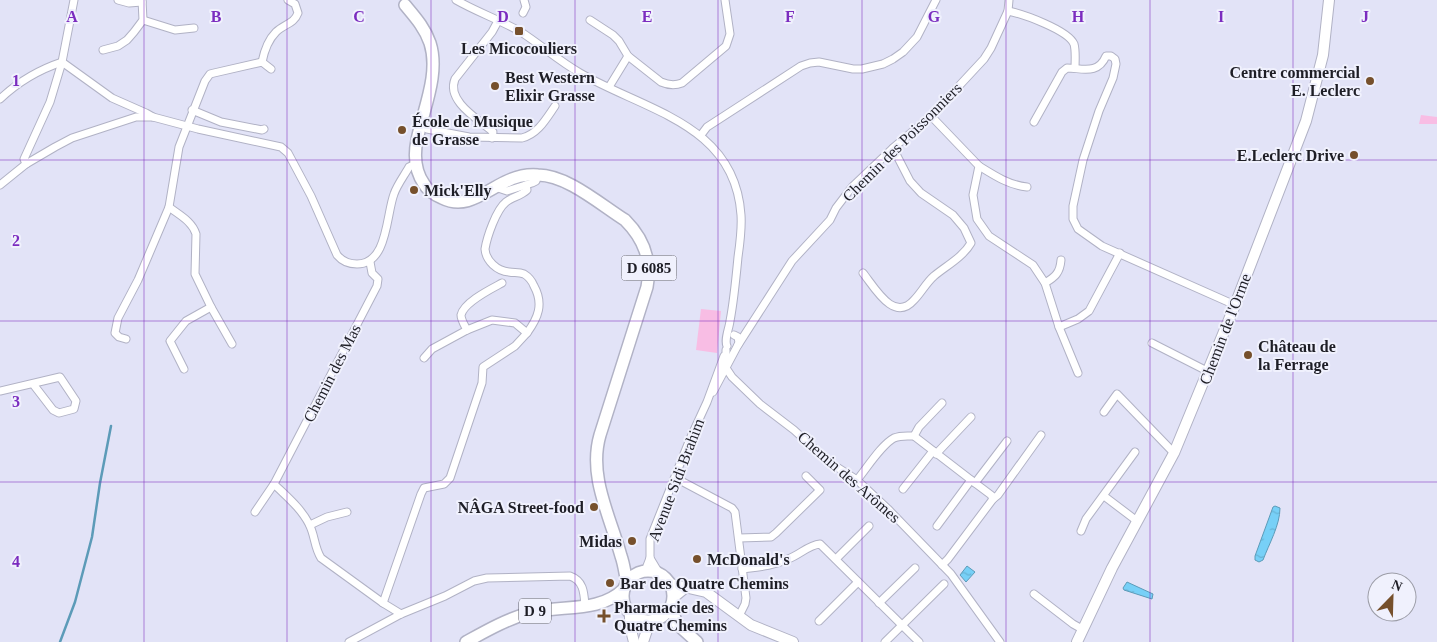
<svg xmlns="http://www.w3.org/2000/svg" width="1437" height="642" viewBox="0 0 1437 642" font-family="Georgia,serif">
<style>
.grass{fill:#f8bde4}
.water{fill:url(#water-ripples);stroke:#5c9bb8}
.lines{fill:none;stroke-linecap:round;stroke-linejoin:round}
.stream{stroke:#5c9bb8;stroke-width:2.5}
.street-casing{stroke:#b1b2c5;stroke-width:9}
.secondary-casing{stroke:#b1b2c5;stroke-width:12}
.primary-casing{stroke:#b1b2c5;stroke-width:14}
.street{stroke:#fff;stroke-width:7}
.secondary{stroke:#fff;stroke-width:10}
.primary{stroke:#fff;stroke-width:11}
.grid{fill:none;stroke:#7b2cbf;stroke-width:1;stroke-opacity:0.55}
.poi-dot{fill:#76502c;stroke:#f0f1fd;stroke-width:2}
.labels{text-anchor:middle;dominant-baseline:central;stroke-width:4;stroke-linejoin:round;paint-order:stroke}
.shield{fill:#f0f1fd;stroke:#5d5d66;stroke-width:1}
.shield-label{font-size:15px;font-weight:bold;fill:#1e1e26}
.poi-label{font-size:16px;font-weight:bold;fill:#1e1e26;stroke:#f0f1fd;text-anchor:start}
.street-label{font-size:16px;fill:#1e1e26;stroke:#f0f1fd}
.grid-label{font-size:16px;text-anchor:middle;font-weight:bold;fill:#7b2cbf;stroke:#f0f1fd;stroke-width:4;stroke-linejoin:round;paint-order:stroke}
</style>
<defs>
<pattern id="water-ripples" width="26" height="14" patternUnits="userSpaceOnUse" patternTransform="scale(1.25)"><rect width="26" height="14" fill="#77d0f7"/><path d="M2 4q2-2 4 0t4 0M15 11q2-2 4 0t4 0" fill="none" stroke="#66b2d4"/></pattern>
</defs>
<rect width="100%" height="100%" fill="#e2e3f7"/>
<g class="grass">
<polygon points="1421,115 1437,117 1437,124 1419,124"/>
<polygon points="701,309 721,311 717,353 696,350"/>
</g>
<g class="water">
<path d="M1275,506L1280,508C1280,525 1269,544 1263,560L1259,562L1255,560V556L1273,507Z"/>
<polygon points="967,566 975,572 966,582 960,575"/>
<polygon points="1127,582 1153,594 1152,599 1124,590 1123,588"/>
</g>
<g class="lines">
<polyline class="stream" points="60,642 75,602 92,537 100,483 111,426"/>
<g class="street-casing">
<g id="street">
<polyline points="118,0 129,3 142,2"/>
<path d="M456,0C477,12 500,20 521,32C541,45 559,61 580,73C646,111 735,124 741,215C742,229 740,243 738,257C736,278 734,300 730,321C729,329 724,340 727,346"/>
<path d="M1008,11C1023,14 1068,30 1074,44C1076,51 1075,61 1075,68"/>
<polyline points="523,13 526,7 524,0"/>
<polyline points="143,20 175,30 194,28"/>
<path d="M590,20L613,35L619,41L628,56L661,82C668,85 674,86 682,83L726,46L730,34L725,0"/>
<polyline points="103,50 118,46 127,40 134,32 143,20 142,0"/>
<path d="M271,69L262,62C264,52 269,39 276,32C284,24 294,24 298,13L295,4L288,0"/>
<polyline points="609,87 628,56"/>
<path d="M0,99C18,82 38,70 62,62L112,98L146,113L153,117"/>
<polyline points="192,110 221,122 262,130 264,129"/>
<polyline points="931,116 979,166 973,195 977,219 989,236 1033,265 1045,283 1059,327 1078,373"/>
<path d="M1034,122L1062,72L1067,68C1082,68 1098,75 1106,56H1111L1115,59L1116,64L1113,78L1099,111L1083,160L1073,206V219L1078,229L1102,246L1235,305"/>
<path d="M427,129L469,137L522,138C538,134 546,119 555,106"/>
<polyline points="701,135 707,127 801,66 810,63 819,62 853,69 862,69 883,64 893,59 903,52 917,37 936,0"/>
<path d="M492,138L493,132C478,119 446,101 455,79L492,32L498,21"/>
<polyline points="26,164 24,159 50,102 62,62 74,0"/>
<path d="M979,166C995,176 1009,185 1027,187"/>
<path d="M0,185L26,164L55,147L72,138L136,117H153L198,129L281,147L288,153L311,196L337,255C342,261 349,264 357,264C388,264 386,215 394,194C397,185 404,176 409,167L416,164"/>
<path d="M526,185L527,190C521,196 512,197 506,202C496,210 487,237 485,249C486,261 497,271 509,272C514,273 519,272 524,274C529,277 532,281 534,286C544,304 538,318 527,333"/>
<polyline points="495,187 507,191 532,183 536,181 538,175"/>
<path d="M370,262L372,273L378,279L377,286L274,484C286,496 301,508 309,524C315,535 314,547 321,558L383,603L401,614"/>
<path d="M863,273C875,288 894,323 914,300C921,293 926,283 934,276C946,266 963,257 971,243L964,228L953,215L921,193L910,181L893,148"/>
<path d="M1045,283C1055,277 1060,273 1061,260"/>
<polyline points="1059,327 1078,319 1089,311 1120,253"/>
<path d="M467,330C465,326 461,320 461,315C464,302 491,289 502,283"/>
<polyline points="126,339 119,337 115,333 118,318 138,280 169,207"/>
<polyline points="1152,343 1209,372"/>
<path d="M232,344L211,307L195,274L196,234C192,221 179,215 169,207L179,147L205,81L210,74L214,73L262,62"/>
<polyline points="738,345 792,261 830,220 836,208 852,187 893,148 931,116 984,59 991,48 1008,11 1009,0"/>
<polyline points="726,350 726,368 732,377 760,404 794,430 829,462 857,480 888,509 951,574 1000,642"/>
<polyline points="184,369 170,341 186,321 211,307"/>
<polyline points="0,391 60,377 76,401 74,409 59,413 53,410 33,384"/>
<polyline points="713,392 739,343 738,337 734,335"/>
<polyline points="1104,412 1117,394 1174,453"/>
<polyline points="914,436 919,427 942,403"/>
<polyline points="936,454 971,417"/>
<path d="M857,480C867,468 881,445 894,438C901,435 907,436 914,436L975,483L991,495L993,499"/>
<polyline points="683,482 732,508 735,512 746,598 745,604 739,616"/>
<polyline points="975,483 1007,441"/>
<polyline points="903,489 933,451"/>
<polyline points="1104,496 1137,521"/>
<polyline points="255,512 274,484"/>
<polyline points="310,525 327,517 347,512"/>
<polyline points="937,526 971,480"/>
<polyline points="1081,531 1086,519 1135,452"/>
<polyline points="739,538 771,537 776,533 820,490 806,476"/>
<polyline points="836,559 869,526"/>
<polyline points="942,565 948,559 993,499 998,495 1041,435"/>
<path d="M742,569C758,567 773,566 788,559C800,555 808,545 820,544L919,642"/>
<polyline points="645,571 650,558"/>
<polyline points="659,573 650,558 650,539 690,439 707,402 724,356"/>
<polyline points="1034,594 1073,624 1082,629"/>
<polyline points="383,603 421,494 424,488 444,484 450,478 482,383 483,367 515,346 527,333 515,323 492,320 467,330 432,349 424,358"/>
<polyline points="879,603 915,568"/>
<polyline points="819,621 858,582"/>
<path d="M349,642L401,614L445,596L474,581L487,578L570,576C584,581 584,593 585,606"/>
<polyline points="885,642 944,584"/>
</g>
</g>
<g class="secondary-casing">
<g id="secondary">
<polyline points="671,584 706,592 751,625 793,642"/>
<polyline points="674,597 685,588"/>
<polyline points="630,614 630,626 634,642"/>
<polyline points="643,642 650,621"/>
<polyline points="1077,642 1112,568 1174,453 1235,305 1306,121 1323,55 1329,0"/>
</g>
</g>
<g class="primary-casing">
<g id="primary">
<path d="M405,5C415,17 425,28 430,43C440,74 423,110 417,140C414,155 415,171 424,184C428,191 435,195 442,198C466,210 484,192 505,182C515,177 527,174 538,175C567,175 601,205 625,220C644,239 652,260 647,287L600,435C588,476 610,516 621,556C624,564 625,574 627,583"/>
<circle cx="648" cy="596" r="25"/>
<polyline points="671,607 677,624 697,642"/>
<path d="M466,642C486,631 507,619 529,613C561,604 598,614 624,589"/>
</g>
</g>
<use href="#street" class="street"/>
<use href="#secondary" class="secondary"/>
<use href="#primary" class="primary"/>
</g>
<path class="grid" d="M144,0V642M287,0V642M431,0V642M575,0V642M718,0V642M862,0V642M1006,0V642M1150,0V642M1293,0V642M0,160H1437M0,321H1437M0,482H1437"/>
<g class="poi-dot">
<rect x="514" y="26" width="10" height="10" rx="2.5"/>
<circle cx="1370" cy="81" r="5"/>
<circle cx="495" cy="86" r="5"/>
<circle cx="402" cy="130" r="5"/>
<circle cx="1354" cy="155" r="5"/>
<circle cx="414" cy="190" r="5"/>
<circle cx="1248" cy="355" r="5"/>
<circle cx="594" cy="507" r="5"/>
<circle cx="632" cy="541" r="5"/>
<circle cx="697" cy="559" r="5"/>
<circle cx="610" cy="583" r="5"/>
<path d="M601.5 608.5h5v5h5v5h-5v5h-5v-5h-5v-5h5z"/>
</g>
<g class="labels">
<g class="shield">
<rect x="621.5" y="255.5" width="55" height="25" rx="4"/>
<rect x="519" y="598.5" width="32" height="25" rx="4"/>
</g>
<g class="shield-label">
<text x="649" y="268">D 6085</text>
<text x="535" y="611">D 9</text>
</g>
<g class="poi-label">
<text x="519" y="48" text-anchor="middle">Les Micocouliers</text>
<text x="1360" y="72" text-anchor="end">Centre commercial<tspan x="1360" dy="18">E. Leclerc</tspan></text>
<text x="505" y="77">Best Western<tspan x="505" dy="18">Elixir Grasse</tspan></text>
<text x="412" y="121">École de Musique<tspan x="412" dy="18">de Grasse</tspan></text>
<text x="1344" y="155" text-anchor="end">E.Leclerc Drive</text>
<text x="424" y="190">Mick'Elly</text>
<text x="1258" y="346">Château de<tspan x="1258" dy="18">la Ferrage</tspan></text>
<text x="584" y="507" text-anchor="end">NÂGA Street-food</text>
<text x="622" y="541" text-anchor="end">Midas</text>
<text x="707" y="559">McDonald's</text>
<text x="620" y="583">Bar des Quatre Chemins</text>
<text x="614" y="607">Pharmacie des<tspan x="614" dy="18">Quatre Chemins</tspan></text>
</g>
<g class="street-label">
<text transform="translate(902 142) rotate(-45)">Chemin des Poissonniers</text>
<text transform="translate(1225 329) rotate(-69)">Chemin de l'Orme</text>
<text transform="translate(332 373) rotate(-63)">Chemin des Mas</text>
<text transform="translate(849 477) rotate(41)">Chemin des Arômes</text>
<text transform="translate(676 480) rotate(-69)">Avenue Sidi Brahim</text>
</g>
</g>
<g class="grid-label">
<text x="72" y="22">A</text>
<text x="216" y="22">B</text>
<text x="359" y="22">C</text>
<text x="503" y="22">D</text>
<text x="647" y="22">E</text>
<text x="790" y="22">F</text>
<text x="934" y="22">G</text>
<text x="1078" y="22">H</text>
<text x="1221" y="22">I</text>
<text x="1365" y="22">J</text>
<text x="16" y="86">1</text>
<text x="16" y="246">2</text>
<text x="16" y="407">3</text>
<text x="16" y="567">4</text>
</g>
<g transform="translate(1392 597) rotate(23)"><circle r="24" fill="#f0f1fd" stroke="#9c9da7"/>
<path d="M0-4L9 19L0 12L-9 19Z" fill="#76502c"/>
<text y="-8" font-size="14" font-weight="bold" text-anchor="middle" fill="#1e1e26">N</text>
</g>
</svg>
